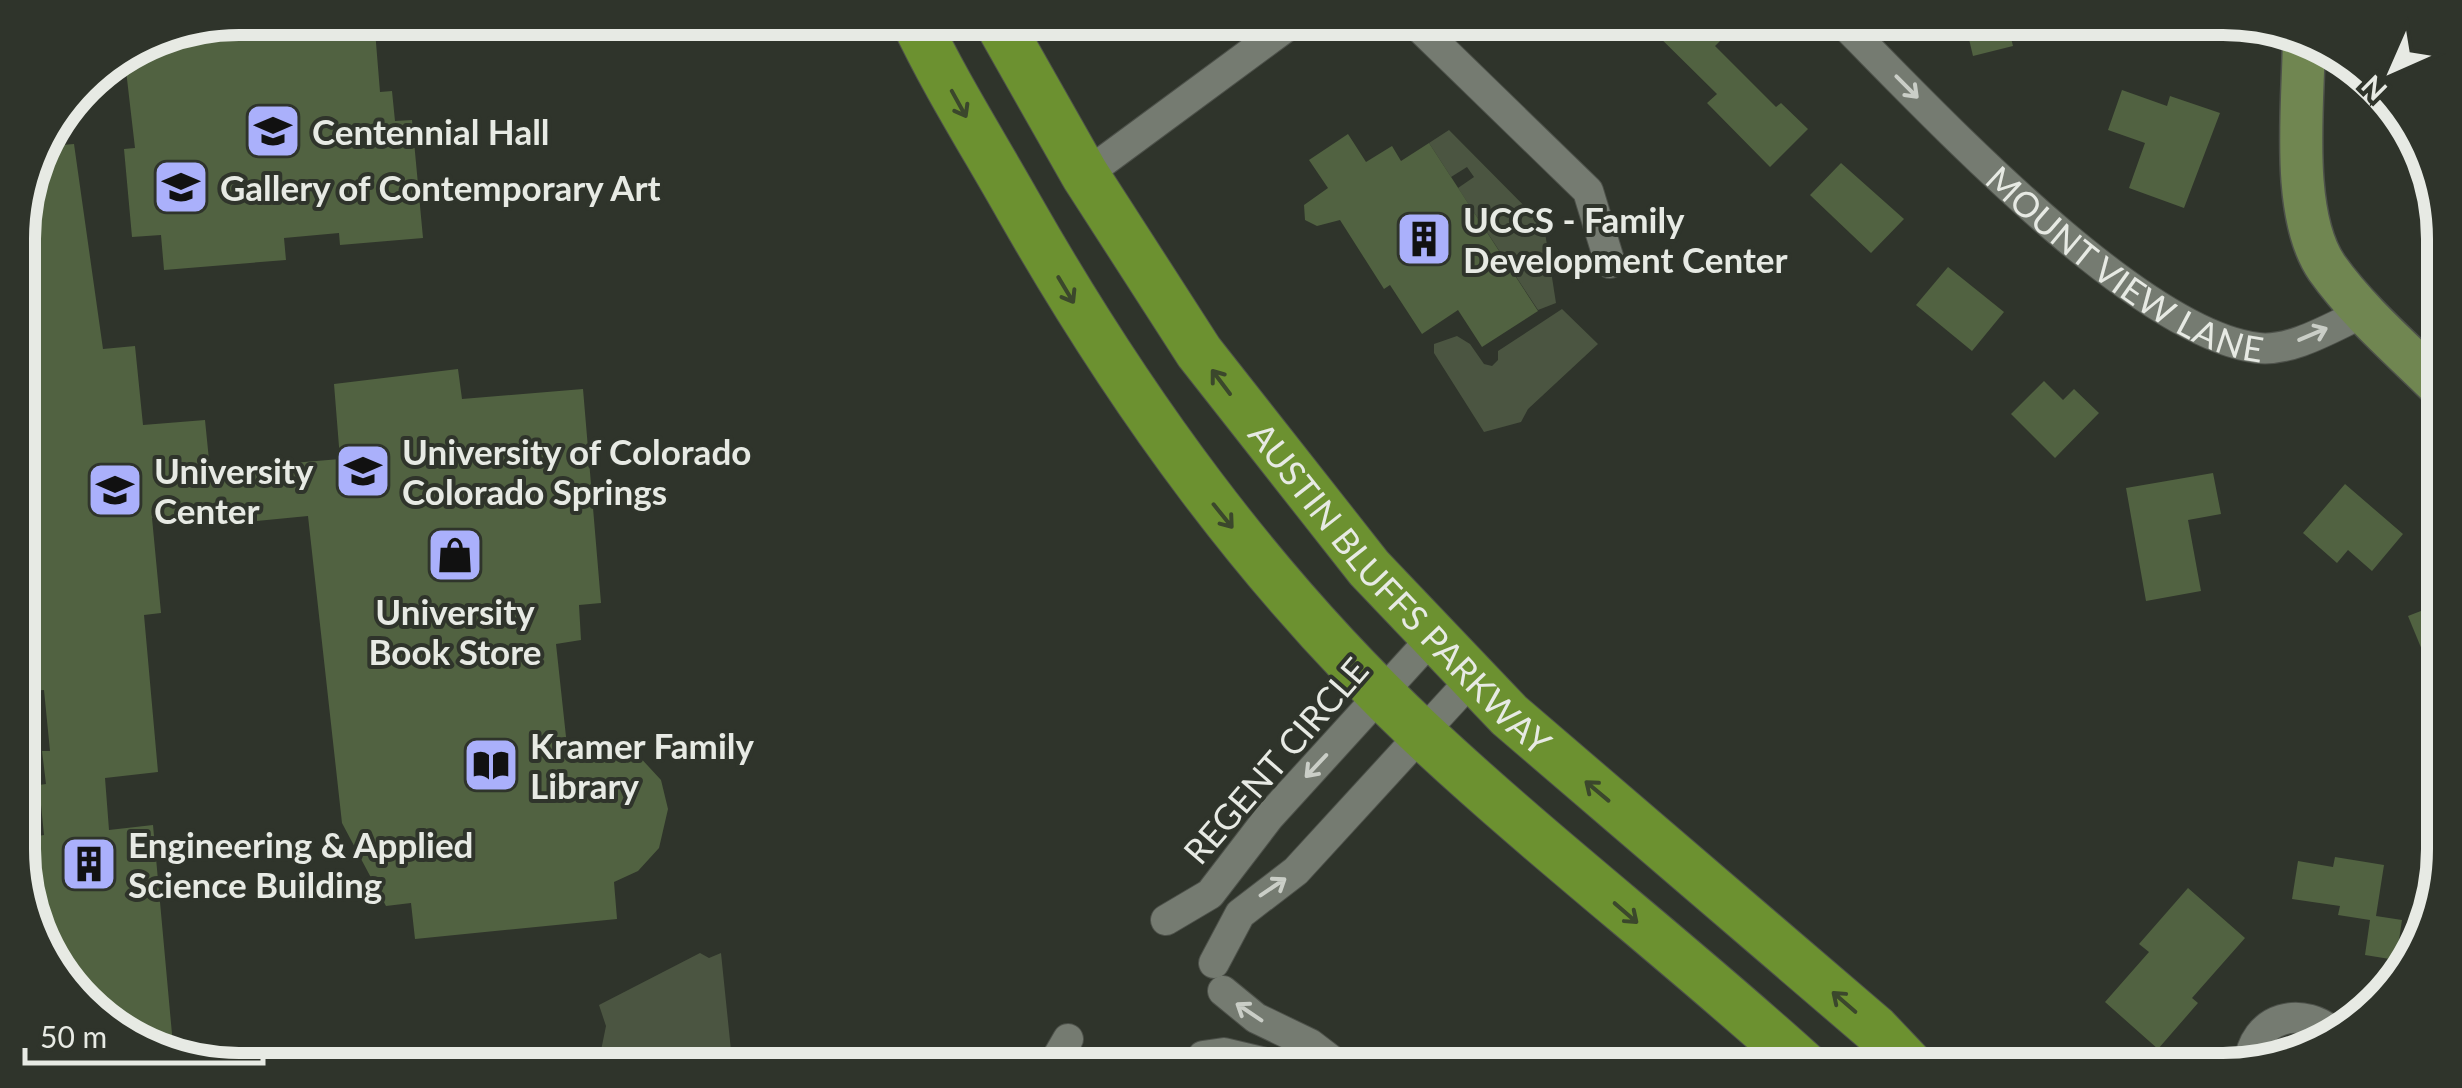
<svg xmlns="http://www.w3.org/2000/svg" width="2462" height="1088" viewBox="0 0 2462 1088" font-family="Lato,sans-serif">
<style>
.green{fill:#4b5541}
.building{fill:#516241}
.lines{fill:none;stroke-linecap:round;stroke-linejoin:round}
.street-casing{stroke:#4d514a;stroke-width:32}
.secondary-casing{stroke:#4d514a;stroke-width:45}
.primary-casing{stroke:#4d514a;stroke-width:50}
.street{stroke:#757b71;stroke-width:30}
.secondary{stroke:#708651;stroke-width:42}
.primary{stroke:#6c9130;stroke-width:48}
.oneway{stroke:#cacec7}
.oneway2{stroke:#3b472c}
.labels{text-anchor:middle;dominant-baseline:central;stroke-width:8;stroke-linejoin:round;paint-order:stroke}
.poi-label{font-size:35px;font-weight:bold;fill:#e7eae4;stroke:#2f342b;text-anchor:start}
.street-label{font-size:35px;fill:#e7eae4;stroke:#2f342b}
.rim{fill:none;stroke:#e7eae4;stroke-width:12}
</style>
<rect width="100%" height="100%" fill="#2f342b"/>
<g class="green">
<polygon points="1449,130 1544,226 1556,303 1538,310 1513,272 1528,263 1522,252 1506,261 1458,188 1474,177 1467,167 1451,177 1429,143"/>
<polygon points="1562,309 1598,344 1528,409 1521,422 1484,432 1434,353 1434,344 1457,336 1470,344 1484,364 1492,366 1498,360 1498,351"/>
<polygon points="700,953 709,958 721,953 733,1070 597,1070 606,1026 599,1005"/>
</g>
<g class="building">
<polygon points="239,18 374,18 380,92 392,91 395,121 412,120 423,238 340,245 339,233 284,238 286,260 164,270 161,235 132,237 124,149 135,148 124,53 155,34"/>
<polygon points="1640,18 1706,18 1725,36 1715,46 1776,107 1781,103 1808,129 1770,167 1707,103 1717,94"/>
<polygon points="1964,18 2006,18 2013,46 1973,56"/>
<polygon points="2122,90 2167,106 2170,96 2220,113 2184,208 2129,188 2145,143 2108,130"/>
<polygon points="1348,134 1366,162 1392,146 1401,161 1429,143 1538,311 1482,347 1458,310 1422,334 1390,285 1384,289 1340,220 1317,226 1305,220 1304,205 1328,188 1309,160"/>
<polygon points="74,144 103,349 135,346 143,425 205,420 210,470 340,459 334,384 458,369 462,399 583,389 601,603 579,605 581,640 556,644 567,746 604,740 636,753 661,780 668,809 659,848 638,871 614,882 617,919 415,939 411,903 386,906 342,823 308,516 215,525 214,511 152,518 161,613 144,615 158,772 105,778 109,830 153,825 173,1045 146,1048 64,984 57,968 52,925 39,926 24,889 19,839 44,835 39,785 46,784 42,751 50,751 44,690 29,691 23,623 19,623 18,224 39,147"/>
<polygon points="1841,163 1904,219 1871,253 1810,195"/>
<polygon points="1948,267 2004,312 1972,351 1916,305"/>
<polygon points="2044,381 2063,400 2074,389 2099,413 2055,458 2011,414"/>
<polygon points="2213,473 2221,514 2188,520 2201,591 2146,601 2126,488"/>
<polygon points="2345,484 2403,534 2372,571 2348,550 2337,563 2303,533"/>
<polygon points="2444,602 2444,701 2443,701 2408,616"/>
<polygon points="2335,857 2384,865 2376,916 2402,920 2396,960 2365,955 2370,920 2338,915 2340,906 2292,899 2298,861 2333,867"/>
<polygon points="2188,888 2245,938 2192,998 2198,1003 2158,1049 2105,1002 2149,952 2139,944"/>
</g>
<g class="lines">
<g class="street-casing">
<g id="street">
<polyline points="1410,18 1588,191 1610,263"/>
<path id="s1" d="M1838,18C1927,107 2135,333 2258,348C2293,352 2335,325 2365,312"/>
<polyline points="1085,175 1298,18"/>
<polyline points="1166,920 1210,894 1269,817 1432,638"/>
<polyline points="1214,963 1240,914 1296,871 1472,679"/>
<polyline points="1223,991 1256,1018 1310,1044 1344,1070"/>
<polyline points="1203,1056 1224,1053 1295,1070"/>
<path d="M2249,1066C2252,1016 2304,1003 2337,1036"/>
<polyline points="1050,1070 1068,1039"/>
</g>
</g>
<g class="secondary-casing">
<path id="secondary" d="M2304,34C2304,99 2289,213 2327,268C2359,313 2404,351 2443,390"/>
</g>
<g class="primary-casing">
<g id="primary">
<path d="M914,18C945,84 984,145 1020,209C1130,402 1259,581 1422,734C1547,851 1683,955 1809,1070"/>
<path id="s2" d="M996,18L1085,175L1199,352L1369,568L1509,715L1875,1029L1914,1070"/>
</g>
</g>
<use href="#street" class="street"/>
<use href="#secondary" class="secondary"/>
<use href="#primary" class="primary"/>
</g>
<defs><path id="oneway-shaft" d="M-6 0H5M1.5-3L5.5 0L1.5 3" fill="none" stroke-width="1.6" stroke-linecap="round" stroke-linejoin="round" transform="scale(2.5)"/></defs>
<g class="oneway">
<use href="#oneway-shaft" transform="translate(1907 87) rotate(45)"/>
<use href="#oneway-shaft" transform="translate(2313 334) rotate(-23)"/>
<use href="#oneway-shaft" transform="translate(1316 766) rotate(133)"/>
<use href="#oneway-shaft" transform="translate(1273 887) rotate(-34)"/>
<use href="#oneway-shaft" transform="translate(1249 1012) rotate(-146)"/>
</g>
<g class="oneway2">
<use href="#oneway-shaft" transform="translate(959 104) rotate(61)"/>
<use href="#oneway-shaft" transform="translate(1066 290) rotate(59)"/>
<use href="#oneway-shaft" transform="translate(1221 382) rotate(-127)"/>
<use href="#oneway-shaft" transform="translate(1223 516) rotate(51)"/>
<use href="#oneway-shaft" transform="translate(1597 791) rotate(-140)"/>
<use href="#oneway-shaft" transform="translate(1626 913) rotate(41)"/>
<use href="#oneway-shaft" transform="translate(1844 1002) rotate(-139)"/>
</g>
<defs>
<g id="university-square" transform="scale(2.875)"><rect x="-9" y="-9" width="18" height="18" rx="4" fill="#aab0fb" stroke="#2f342b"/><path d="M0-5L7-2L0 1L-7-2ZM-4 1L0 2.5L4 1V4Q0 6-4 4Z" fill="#111"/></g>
<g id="building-square" transform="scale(2.875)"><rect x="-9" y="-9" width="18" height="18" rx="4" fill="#aab0fb" stroke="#2f342b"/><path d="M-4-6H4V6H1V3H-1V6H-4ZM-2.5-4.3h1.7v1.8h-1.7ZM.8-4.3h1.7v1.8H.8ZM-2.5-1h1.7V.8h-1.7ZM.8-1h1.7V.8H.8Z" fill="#111"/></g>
<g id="school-square" transform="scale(2.875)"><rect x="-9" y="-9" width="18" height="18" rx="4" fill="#aab0fb" stroke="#2f342b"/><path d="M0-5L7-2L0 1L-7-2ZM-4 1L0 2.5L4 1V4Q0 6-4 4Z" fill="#111"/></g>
<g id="shop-square" transform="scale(2.875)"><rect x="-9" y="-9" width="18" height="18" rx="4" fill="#aab0fb" stroke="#2f342b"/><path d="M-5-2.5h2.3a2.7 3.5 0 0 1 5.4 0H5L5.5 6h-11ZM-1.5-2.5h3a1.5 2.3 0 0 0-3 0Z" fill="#111"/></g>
<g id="library-square" transform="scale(2.875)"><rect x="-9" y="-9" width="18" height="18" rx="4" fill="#aab0fb" stroke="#2f342b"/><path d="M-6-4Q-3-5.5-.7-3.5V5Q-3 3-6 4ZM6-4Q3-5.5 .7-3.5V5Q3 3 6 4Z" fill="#111"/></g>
</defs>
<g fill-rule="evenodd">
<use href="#university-square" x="273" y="131"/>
<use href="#university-square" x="181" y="187"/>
<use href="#building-square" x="1424" y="239"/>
<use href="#school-square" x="363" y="471"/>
<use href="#university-square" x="115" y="490"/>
<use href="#shop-square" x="455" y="555"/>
<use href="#library-square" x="491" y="765"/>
<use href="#building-square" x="89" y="864"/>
</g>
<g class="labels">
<g class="poi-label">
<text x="312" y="131">Centennial Hall</text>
<text x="220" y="187">Gallery of Contemporary Art</text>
<text x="1463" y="219">UCCS - Family<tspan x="1463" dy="40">Development Center</tspan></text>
<text x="402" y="451">University of Colorado<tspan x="402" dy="40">Colorado Springs</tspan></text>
<text x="154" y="470">University<tspan x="154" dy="40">Center</tspan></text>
<text x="455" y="611" text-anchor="middle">University<tspan x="455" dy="40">Book Store</tspan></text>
<text x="530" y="745">Kramer Family<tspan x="530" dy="40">Library</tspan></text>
<text x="128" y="844">Engineering &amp; Applied<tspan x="128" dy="40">Science Building</tspan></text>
</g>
<g class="street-label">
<text stroke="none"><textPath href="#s1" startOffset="382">MOUNT VIEW LANE</textPath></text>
<text stroke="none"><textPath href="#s2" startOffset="702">AUSTIN BLUFFS PARKWAY</textPath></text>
<text transform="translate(1275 760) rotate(-49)">REGENT CIRCLE</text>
</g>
</g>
<path d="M0 0H2462V1088H0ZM239 35H2223A204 204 0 0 1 2427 239V849A204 204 0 0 1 2223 1053H239A204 204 0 0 1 35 849V239A204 204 0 0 1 239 35Z" fill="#2f342b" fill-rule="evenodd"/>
<path class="rim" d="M239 35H2223A204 204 0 0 1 2427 239V849A204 204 0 0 1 2223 1053H239A204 204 0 0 1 35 849V239A204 204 0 0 1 239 35Z"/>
<g transform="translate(2392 70) rotate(225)" stroke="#2f342b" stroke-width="8" paint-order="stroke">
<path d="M0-8L18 38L0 25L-18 38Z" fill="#e7eae4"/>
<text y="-15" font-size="28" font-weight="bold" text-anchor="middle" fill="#e7eae4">N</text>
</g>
<path d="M25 1048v15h238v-15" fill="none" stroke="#e7eae4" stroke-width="5"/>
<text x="40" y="1048" font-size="30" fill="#e7eae4" stroke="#2f342b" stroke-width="8" paint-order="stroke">50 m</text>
</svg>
